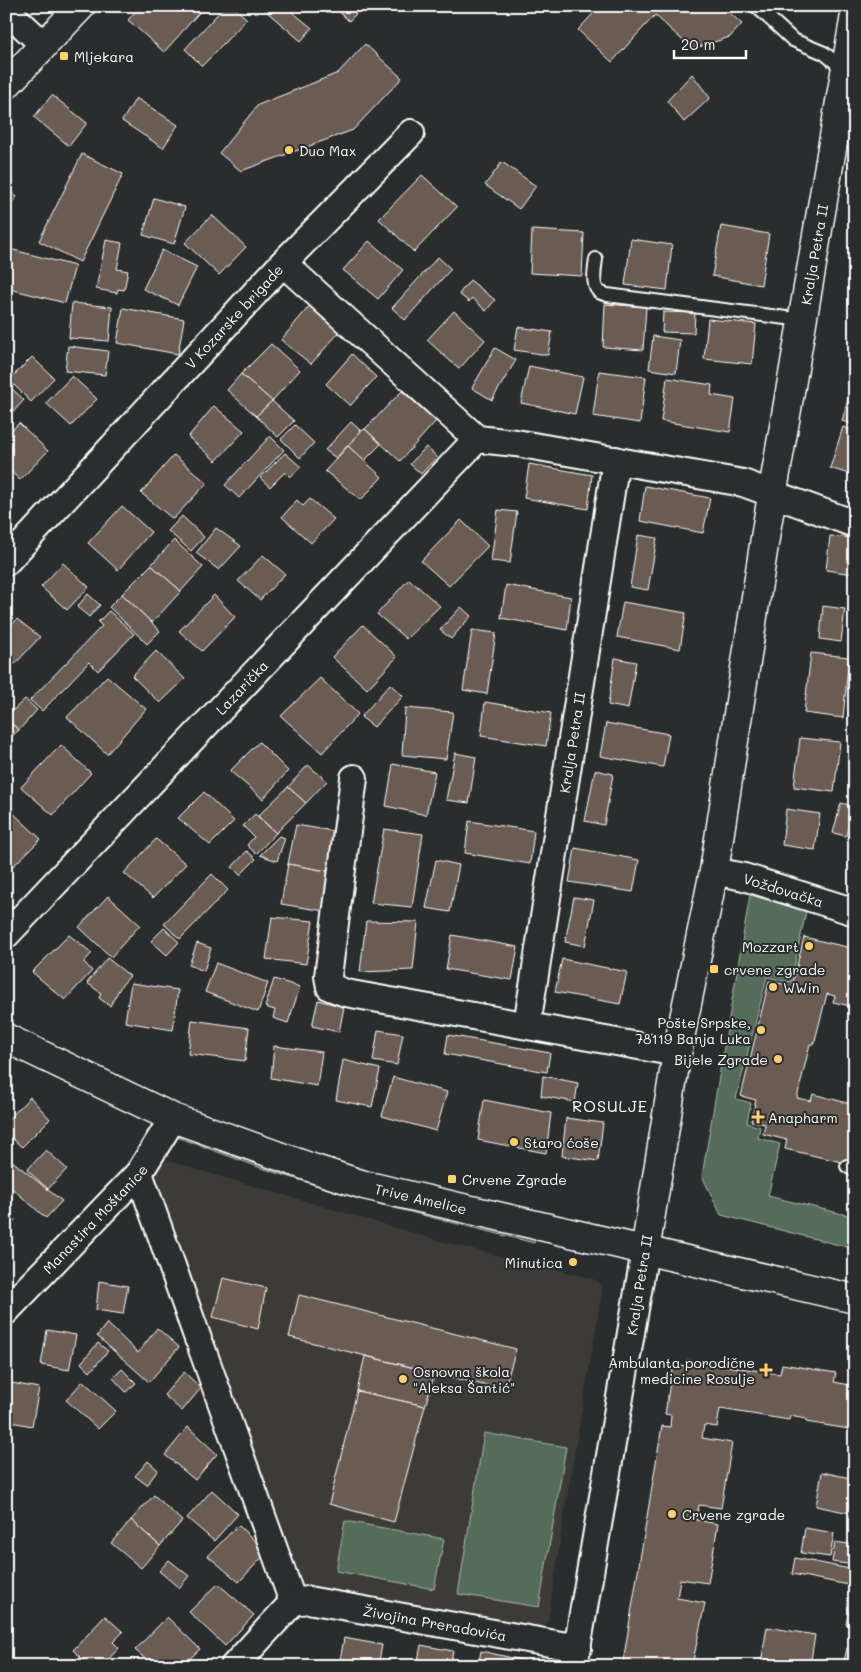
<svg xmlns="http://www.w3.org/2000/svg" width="861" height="1672" viewBox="0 0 861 1672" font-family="Mali,sans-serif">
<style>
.built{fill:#3e3b39}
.green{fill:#546c5a;stroke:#aab6ac}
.building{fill:#6b5c52;stroke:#fff}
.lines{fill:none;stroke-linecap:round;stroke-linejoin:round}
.lane-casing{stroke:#fff;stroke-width:16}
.street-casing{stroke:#fff;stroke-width:30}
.secondary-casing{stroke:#fff;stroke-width:31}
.lane{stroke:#2a2d2e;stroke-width:12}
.street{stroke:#2a2d2e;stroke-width:26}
.secondary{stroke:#2a2d2e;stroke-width:28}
.poi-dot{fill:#ffd166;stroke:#2a2d2e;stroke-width:2}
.labels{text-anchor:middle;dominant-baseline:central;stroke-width:4;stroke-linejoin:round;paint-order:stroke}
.poi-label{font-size:14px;fill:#fff;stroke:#2a2d2e;text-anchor:start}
.street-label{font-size:14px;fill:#fff;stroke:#2a2d2e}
.quarter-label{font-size:16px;letter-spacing:1px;fill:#fff;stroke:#2a2d2e}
</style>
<rect width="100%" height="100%" fill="#2a2d2e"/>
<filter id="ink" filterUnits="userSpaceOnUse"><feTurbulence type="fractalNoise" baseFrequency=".02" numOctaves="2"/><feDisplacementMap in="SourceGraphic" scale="10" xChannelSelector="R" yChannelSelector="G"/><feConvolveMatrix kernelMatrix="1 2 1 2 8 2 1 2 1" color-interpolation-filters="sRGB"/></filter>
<g filter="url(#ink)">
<polygon class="built" points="168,1161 447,1243 583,1276 598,1281 602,1287 602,1292 565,1508 548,1621 543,1627 537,1628 300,1587 149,1183 156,1163"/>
<g class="green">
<polygon points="750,895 806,911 791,983 767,977 736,1099 751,1103 747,1123 760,1127 758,1138 780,1144 768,1196 855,1217 855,1249 721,1215 702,1176"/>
<polygon points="177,1137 185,1137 336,1188 338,1192 261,1168"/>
<polygon points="387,1200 535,1239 534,1243 378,1204"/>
<polygon points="484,1433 566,1447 539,1607 458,1594"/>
<polygon points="345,1521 444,1539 434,1589 336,1571"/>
</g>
<g class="building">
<polygon points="140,6 205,6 164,52 128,20"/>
<polygon points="225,6 233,6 247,19 202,66 185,49"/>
<polygon points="260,6 285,6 312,28 301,41"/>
<polygon points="333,6 347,6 356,14 349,21"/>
<polygon points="600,6 722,6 742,24 730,37 692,49 655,15 612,62 578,30"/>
<polygon points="365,44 402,78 353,130 241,171 219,153 258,105 338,73"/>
<polygon points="692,74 710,98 684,122 667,101"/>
<polygon points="52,95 87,123 69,146 34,117"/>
<polygon points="136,98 178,125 163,148 122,121"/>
<polygon points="82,154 123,174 80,262 39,241"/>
<polygon points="502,162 536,186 519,209 485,185"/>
<polygon points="422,175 457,207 414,252 379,219"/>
<polygon points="6,187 17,197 6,209"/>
<polygon points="154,198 185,207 174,244 143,235"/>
<polygon points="212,215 246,247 219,275 185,243"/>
<polygon points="721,226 769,234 761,285 712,276"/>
<polygon points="532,230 584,233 582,276 530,273"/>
<polygon points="631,239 672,245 667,290 625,285"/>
<polygon points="106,240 122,243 117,269 128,271 124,290 118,289 117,293 96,289"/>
<polygon points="369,241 403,270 378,299 343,270"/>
<polygon points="6,248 75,266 65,303 6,288"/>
<polygon points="162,250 197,267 178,305 143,289"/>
<polygon points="438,257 451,269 405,320 392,308"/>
<polygon points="470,280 495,300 486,311 472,298 469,302 459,294"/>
<polygon points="72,303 112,307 109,341 69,338"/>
<polygon points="312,303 343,328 311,364 281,340"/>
<polygon points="605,304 646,307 643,350 603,347"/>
<polygon points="123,308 184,319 178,354 117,343"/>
<polygon points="454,311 485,340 459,369 427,340"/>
<polygon points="663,312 695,313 694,333 662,332"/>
<polygon points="708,319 756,324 752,364 704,359"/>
<polygon points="518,327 552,332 548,355 514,350"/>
<polygon points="653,336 680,340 676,373 649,369"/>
<polygon points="271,344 300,370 272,401 241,374"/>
<polygon points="68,346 108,351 105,375 65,371"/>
<polygon points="495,348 516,360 492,400 472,388"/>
<polygon points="352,354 376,377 350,406 326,384"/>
<polygon points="32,357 54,378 31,402 9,380"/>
<polygon points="529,366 583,377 575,414 521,403"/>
<polygon points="599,371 646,377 640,423 593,416"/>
<polygon points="241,374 272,401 256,416 227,390"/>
<polygon points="72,376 97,399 71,426 46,403"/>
<polygon points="854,377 855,377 855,425 842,421"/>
<polygon points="667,378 712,385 711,395 735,399 730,432 661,421"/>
<polygon points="8,385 24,400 14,411 11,407 6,412 6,387"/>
<polygon points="402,391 436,421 400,461 365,429"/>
<polygon points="272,401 294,421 278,437 256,416"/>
<polygon points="214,406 244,431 216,461 188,437"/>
<polygon points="351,422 361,431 336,458 325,450"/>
<polygon points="19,423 48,451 20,480 6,467 6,436"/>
<polygon points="295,425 314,443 300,458 281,439"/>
<polygon points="843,427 855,431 855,476 830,468"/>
<polygon points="365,429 381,444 364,461 348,446 361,431"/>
<polygon points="270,436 284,450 239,498 225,485"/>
<polygon points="348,446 382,477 361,500 325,471"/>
<polygon points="426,447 437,457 421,474 410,464"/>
<polygon points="285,453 301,467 290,477 285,472 270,487 260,478"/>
<polygon points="174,455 207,483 173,519 141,493"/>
<polygon points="529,464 592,475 588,509 524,498"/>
<polygon points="645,486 710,498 703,533 640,521"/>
<polygon points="310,499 334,519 311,543 282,517 297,500 303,506"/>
<polygon points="122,506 151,532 118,570 88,543"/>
<polygon points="498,510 517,512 510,563 491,561"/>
<polygon points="182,516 204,537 191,551 168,531"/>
<polygon points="461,520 488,546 449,586 421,561"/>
<polygon points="216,528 241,546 219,570 196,553"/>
<polygon points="638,535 657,538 648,590 630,587"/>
<polygon points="830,536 855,538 853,574 826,570"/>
<polygon points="174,540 203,567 181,591 151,565"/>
<polygon points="263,555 285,574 260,600 238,581"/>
<polygon points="854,561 855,561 855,594 851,594"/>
<polygon points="63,563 89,587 67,610 41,587"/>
<polygon points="151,565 181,591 152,623 122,594"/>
<polygon points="409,579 440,606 406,639 377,614"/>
<polygon points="506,585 571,597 567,630 501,618"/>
<polygon points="88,594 100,605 89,617 77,607"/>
<polygon points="122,594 160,631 147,644 109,607"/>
<polygon points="214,595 235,617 202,651 179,631"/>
<polygon points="623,602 686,613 680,649 617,637"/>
<polygon points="823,606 845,609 841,642 820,639"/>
<polygon points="461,607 471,616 451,639 440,630"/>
<polygon points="109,611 134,634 98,671 89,662 42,711 30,700 102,626 98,622"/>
<polygon points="17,619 40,637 15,664 6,657 6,631"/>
<polygon points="363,625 397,657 367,689 332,657"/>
<polygon points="472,630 496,633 487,694 463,690"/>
<polygon points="156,651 185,679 160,703 132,676"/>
<polygon points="811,653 849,657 843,718 804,713"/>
<polygon points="615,658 636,662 628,709 608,705"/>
<polygon points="107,676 146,709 107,754 67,717"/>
<polygon points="320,678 358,714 322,753 281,716"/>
<polygon points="390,684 403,696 374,727 361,717"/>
<polygon points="25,699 37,710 19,730 6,719 6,717"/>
<polygon points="485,702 551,713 546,746 481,736"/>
<polygon points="405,708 453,712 446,759 402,755"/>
<polygon points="6,719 19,730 6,741"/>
<polygon points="606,723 669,734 663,767 600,756"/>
<polygon points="800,738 840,742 834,792 794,787"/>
<polygon points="259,742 288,771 263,799 230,771"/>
<polygon points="61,745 91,773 53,815 21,787"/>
<polygon points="455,753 476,757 469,803 446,800"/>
<polygon points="393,764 435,772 426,815 386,806"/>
<polygon points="308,765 327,781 306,803 288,787"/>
<polygon points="595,770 613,774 604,825 585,821"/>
<polygon points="288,787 306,803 276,833 258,816"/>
<polygon points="204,792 234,821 210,845 178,818"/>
<polygon points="841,803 853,806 846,836 833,833"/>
<polygon points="786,809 820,814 815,850 782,845"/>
<polygon points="12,812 41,839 8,871 6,870 6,818"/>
<polygon points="255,814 276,833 256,854 247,845 254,837 243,826"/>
<polygon points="469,821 534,831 530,864 465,853"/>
<polygon points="296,825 339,832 332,872 288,864"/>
<polygon points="384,829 423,834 412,907 371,903"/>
<polygon points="279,836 285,838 277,861 260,855"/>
<polygon points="156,839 186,864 153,898 124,873"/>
<polygon points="575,848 639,860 633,892 569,882"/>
<polygon points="247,851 256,859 240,875 232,867"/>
<polygon points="436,860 459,865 450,912 426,908"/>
<polygon points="288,864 332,872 325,911 281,904"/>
<polygon points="212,874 228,890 180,939 164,924"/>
<polygon points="108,896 140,925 111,957 79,927"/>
<polygon points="574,897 594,900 585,946 565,942"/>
<polygon points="272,917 313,921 306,964 266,959"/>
<polygon points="366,921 418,922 413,970 360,972"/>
<polygon points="164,928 179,942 167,955 151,941"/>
<polygon points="69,935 92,953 84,962 92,971 65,1000 32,972"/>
<polygon points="452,935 518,947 512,980 446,969"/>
<polygon points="804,937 855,949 855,1007 833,1002 835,996 827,994 814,1044 810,1044 797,1098 811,1101 813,1094 855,1105 855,1165 785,1149 787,1140 763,1134 765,1124 751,1121 756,1100 741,1096 769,981 792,986"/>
<polygon points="197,943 211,948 204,971 189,965"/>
<polygon points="107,958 130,976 121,986 110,1006 99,998 101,993 87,983"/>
<polygon points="562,959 627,972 620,1004 555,992"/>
<polygon points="216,963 268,983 258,1012 205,992"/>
<polygon points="274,979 300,987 288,1023 273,1018 275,1010 265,1007"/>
<polygon points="131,983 178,990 173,1030 125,1022"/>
<polygon points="318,1000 344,1007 339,1032 312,1026"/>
<polygon points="192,1020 249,1028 245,1061 188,1054"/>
<polygon points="378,1030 403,1034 397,1065 373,1061"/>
<polygon points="448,1035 550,1053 547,1072 445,1054"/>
<polygon points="274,1046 322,1052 317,1086 271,1078"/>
<polygon points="343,1060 380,1069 372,1107 336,1100"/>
<polygon points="543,1076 578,1083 575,1102 541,1096"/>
<polygon points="393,1077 447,1092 436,1131 382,1116"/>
<polygon points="30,1097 50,1119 22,1147 6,1133 6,1122"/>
<polygon points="484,1100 551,1113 546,1153 478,1140"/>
<polygon points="566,1118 603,1123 598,1161 562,1156"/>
<polygon points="46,1150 67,1169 48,1189 27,1170"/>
<polygon points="6,1156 62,1201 46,1218 6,1183"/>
<polygon points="6,1212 15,1220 6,1230"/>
<polygon points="223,1278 266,1288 258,1329 213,1317"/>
<polygon points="99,1281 128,1286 123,1314 96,1310"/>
<polygon points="299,1295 516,1349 504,1390 289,1337"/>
<polygon points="107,1323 138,1353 157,1328 179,1347 149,1382 97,1336"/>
<polygon points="47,1330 76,1335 69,1370 41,1365"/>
<polygon points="98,1343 108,1351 90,1372 81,1363"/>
<polygon points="365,1356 435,1373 425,1406 357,1391"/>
<polygon points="687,1360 780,1374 782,1364 836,1373 834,1382 855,1386 855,1430 806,1422 806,1419 790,1416 789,1420 720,1409 717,1427 704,1425 702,1438 732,1443 721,1508 699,1505 696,1520 718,1524 708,1583 680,1579 677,1598 705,1603 692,1666 642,1666 623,1662 662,1426 670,1427 671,1415 665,1414 673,1364 686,1366"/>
<polygon points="122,1369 136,1383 126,1392 113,1378"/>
<polygon points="184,1372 201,1388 182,1411 164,1395"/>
<polygon points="83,1381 116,1411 98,1429 66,1400"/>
<polygon points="6,1382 39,1388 32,1426 6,1421"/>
<polygon points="357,1391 425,1406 394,1522 329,1504"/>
<polygon points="188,1427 217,1454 195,1480 165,1455"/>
<polygon points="148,1461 158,1470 147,1485 135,1476"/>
<polygon points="822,1472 855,1479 855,1514 816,1506"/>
<polygon points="212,1490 238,1514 214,1541 187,1518"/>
<polygon points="154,1495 182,1521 160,1546 131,1520"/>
<polygon points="131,1520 160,1546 141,1568 111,1543"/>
<polygon points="238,1525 267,1552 239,1582 208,1556"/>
<polygon points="805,1528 834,1533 830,1557 801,1553"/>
<polygon points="835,1542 855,1545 855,1565 832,1562"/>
<polygon points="795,1558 855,1570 854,1586 792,1574"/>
<polygon points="169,1560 189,1576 179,1588 159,1571"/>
<polygon points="218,1584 254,1615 225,1646 189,1612"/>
<polygon points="849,1610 855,1612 855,1627 846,1624"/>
<polygon points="105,1616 123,1632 113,1642 119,1648 102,1666 89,1666 73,1650"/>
<polygon points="167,1617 200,1649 182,1666 154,1666 135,1650"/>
<polygon points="767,1627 815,1635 810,1666 780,1666 761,1663"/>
<polygon points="344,1638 382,1645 378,1666 339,1666"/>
<polygon points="421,1645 453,1651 450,1666 417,1666"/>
<polygon points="847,1648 855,1650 855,1666 843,1666"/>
<polygon points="481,1651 526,1661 525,1666 478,1666"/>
</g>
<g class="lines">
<g class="lane-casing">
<g id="lane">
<polyline points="756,6 793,40 824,53 845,70"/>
<path d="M596,259C595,268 591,285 599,292C601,293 604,294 607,295L802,320"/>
<polyline points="847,1166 855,1171"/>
</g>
</g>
<g class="street-casing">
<g id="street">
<polyline points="6,10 44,45"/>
<polyline points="283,263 411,133"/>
<polyline points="477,439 516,443 743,483 855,524"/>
<path id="s1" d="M6,562L283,263L477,439"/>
<polyline points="354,778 328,976 330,987 346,993 677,1053"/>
<path id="s2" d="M714,871L744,877L855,912"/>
<path id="s3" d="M6,935L477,439"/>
<path id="s4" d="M527,1025L616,460"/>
<polyline points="139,1173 198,1339"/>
<path id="s5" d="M6,1311L139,1173L173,1118"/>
<polyline points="202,1349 293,1602"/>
<path id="s6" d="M234,1666L293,1602L308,1600L578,1648"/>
<polyline points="574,1666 645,1251"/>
</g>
</g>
<g class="secondary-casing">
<g id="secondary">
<polyline points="6,85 81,6"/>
<path id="s7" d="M6,1038L173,1118L315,1169L364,1185L855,1299"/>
<path id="s8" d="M645,1251L677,1053L714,871L767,525L855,15"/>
</g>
</g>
<use href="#lane" class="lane"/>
<use href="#street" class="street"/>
<use href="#secondary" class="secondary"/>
</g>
</g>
<g class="poi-dot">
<rect x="59" y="51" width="10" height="10" rx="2.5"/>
<circle cx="289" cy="150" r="5"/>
<circle cx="809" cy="946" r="5"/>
<rect x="709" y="964" width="10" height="10" rx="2.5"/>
<circle cx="773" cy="987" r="5"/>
<circle cx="761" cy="1030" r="5"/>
<circle cx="778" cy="1059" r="5"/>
<path d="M755.5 1109.5h5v5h5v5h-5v5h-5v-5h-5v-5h5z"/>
<circle cx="514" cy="1142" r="5"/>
<rect x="447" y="1174" width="10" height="10" rx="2.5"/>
<circle cx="573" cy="1262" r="5"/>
<path d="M763.5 1362.5h5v5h5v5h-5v5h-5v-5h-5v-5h5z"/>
<circle cx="403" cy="1379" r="5"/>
<circle cx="672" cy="1514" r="5"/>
</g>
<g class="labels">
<g class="poi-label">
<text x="74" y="56">Mljekara</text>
<text x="299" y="150">Duo Max</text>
<text x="799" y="946" text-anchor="end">Mozzart</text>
<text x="724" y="969">crvene zgrade</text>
<text x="783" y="987">WWin</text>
<text x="751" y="1022" text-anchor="end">Pošte Srpske,<tspan x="751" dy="16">78119 Banja Luka</tspan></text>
<text x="768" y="1059" text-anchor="end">Bijele Zgrade</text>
<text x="768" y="1117">Anapharm</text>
<text x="524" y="1142">Staro ćoše</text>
<text x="462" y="1179">Crvene Zgrade</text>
<text x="563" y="1262" text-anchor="end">Minutica</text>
<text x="755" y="1362" text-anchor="end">Ambulanta porodične<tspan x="755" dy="16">medicine Rosulje</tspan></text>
<text x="413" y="1371">Osnovna škola<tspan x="413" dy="16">"Aleksa Šantić"</tspan></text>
<text x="682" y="1514">Crvene zgrade</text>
</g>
<g class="street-label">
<text stroke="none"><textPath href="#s8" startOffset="1011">Kralja Petra II</textPath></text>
<text stroke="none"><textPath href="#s1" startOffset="335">V Kozarske brigade</textPath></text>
<text stroke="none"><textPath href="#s3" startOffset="342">Lazarička</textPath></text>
<text stroke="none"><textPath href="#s4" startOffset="286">Kralja Petra II</textPath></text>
<text stroke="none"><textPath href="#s2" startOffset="72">Voždovačka</textPath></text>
<text stroke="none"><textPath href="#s7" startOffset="446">Trive Amelice</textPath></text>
<text stroke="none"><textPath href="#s5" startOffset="128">Manastira Moštanice</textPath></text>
<text transform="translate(639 1285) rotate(-81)">Kralja Petra II</text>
<text stroke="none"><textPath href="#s6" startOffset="231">Živojina Preradovića</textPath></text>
</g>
<g class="quarter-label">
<text x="610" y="1105">ROSULJE</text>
</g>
</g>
<rect width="861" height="1672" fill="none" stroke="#2a2d2e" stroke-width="25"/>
<rect x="12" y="12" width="836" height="1647" fill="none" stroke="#fff" stroke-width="2" filter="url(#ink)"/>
<path d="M674 50v8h72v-8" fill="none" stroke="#ffffff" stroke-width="2.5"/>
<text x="681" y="50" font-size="15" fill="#ffffff" stroke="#2a2d2e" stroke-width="4" paint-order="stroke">20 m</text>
</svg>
